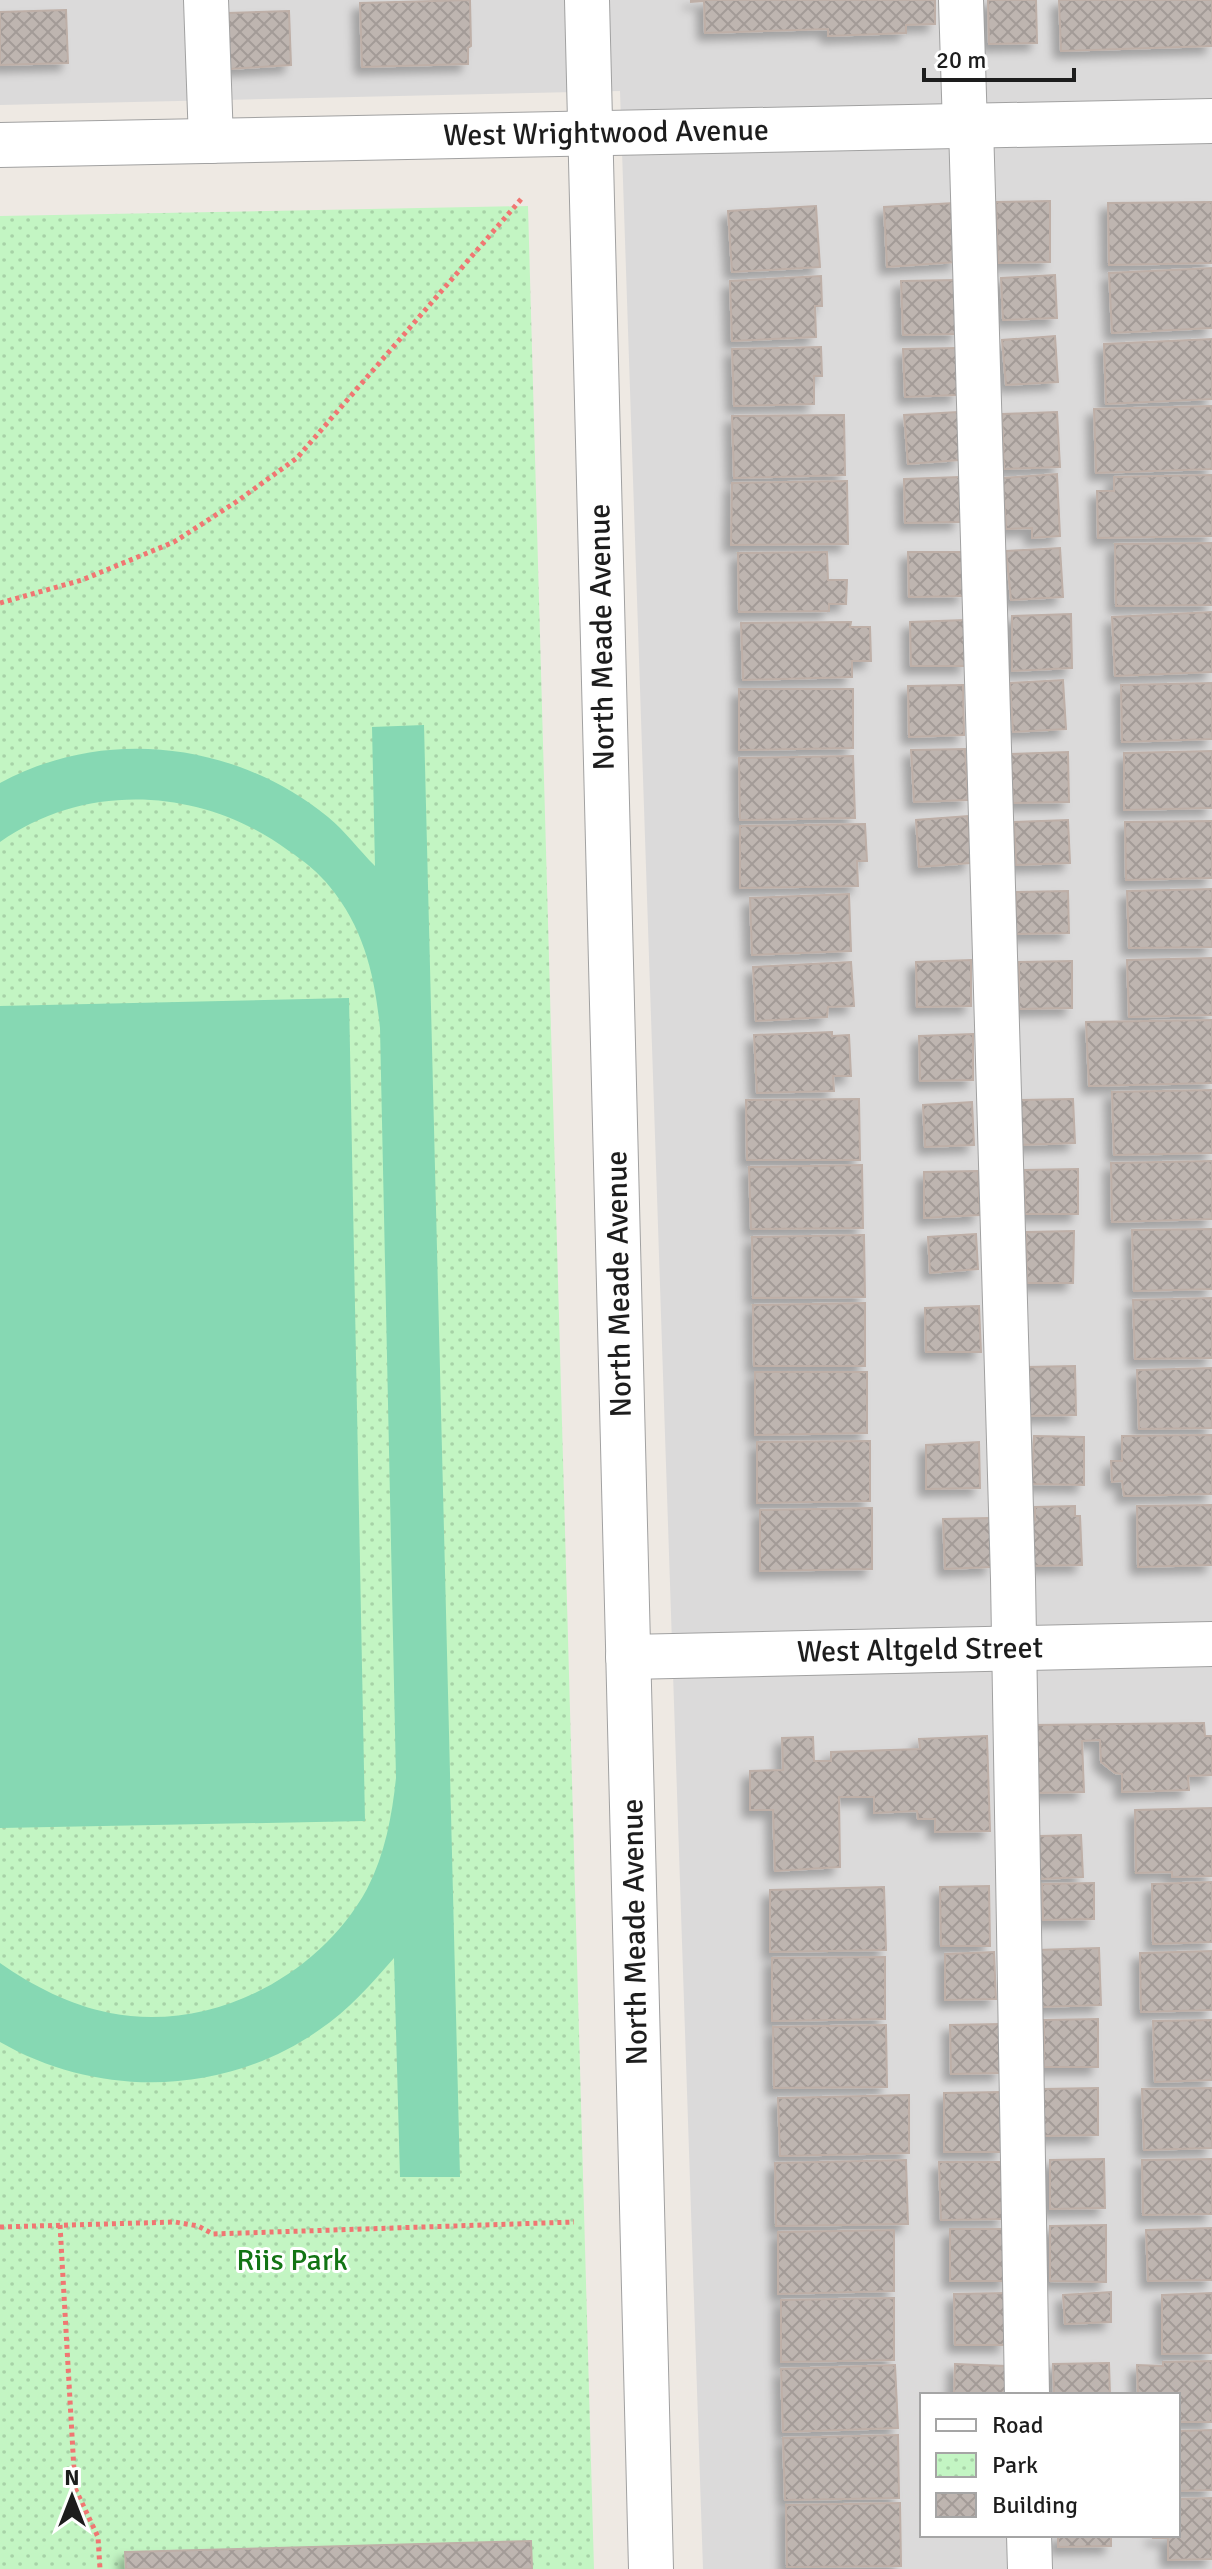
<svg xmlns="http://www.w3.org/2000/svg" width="1212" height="2569" viewBox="0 0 1212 2569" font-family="Signika,sans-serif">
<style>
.residential{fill:#dbdada;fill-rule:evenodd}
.park{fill:url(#park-dots)}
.pitch{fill:#86d8b3}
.building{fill:url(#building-cross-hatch);stroke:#beafa7;stroke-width:2;filter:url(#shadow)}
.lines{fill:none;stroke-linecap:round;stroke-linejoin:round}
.minor-casing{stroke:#a1a1a1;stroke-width:46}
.path{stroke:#f07672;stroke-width:5;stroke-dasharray:4 4;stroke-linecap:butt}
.minor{stroke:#fff;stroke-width:44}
.labels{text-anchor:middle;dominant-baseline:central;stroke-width:6;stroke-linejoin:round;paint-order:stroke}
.street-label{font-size:30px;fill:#1d1d1d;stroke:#fff}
.park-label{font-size:30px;fill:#127414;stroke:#fff}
</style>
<defs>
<pattern id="park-dots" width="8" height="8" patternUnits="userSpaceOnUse" patternTransform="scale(2)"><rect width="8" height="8" fill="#c3f5c3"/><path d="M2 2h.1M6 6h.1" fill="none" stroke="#a7d2a7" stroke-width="1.8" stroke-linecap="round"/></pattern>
<pattern id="building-cross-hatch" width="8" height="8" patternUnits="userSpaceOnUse" patternTransform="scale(2)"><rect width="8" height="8" fill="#beb5b0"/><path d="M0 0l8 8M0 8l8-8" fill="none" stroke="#a39b97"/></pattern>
<filter id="shadow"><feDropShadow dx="-7" dy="7" stdDeviation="4" flood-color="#0004"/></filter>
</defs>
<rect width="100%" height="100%" fill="#eee9e3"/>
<path class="residential" d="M0,0H1212V2569H703L620,91L0,105ZM922,2395H1178V2535H922Z"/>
<polygon class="park" points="528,206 594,2569 0,2569 0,216"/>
<g class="pitch">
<path d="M424,725L460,2177H400L394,1958C371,1984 349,2010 319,2030C225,2096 99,2099 0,2042V1963C33,1986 70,2005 110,2013C210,2033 319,1977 367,1889C385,1854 392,1816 396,1778L380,1028C375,977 364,928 330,887C319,873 304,861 289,851C205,788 87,780 0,842V783C105,726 236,742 328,817C345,831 359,850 375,866L372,727Z"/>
<polygon points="349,998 365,1821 0,1828 0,1006"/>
</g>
<g class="building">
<polygon points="470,0 471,46 468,48 468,64 362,67 360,3"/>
<polygon points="691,0 935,0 935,24 906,25 906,33 828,36 828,29 705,33 704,1 691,2"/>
<polygon points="988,0 1036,0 1037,43 989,44"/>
<polygon points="1059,0 1212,0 1212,46 1061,51"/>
<polygon points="66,10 68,63 0,65 0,12"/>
<polygon points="289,11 291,65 230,69 228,13"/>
<polygon points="1050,201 1050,262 998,263 996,202"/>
<polygon points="1212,202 1212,263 1109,265 1108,203"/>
<polygon points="954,203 957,262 887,267 884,207"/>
<polygon points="816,206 820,267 732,272 728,211"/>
<polygon points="1212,268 1212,328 1112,333 1109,273"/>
<polygon points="1055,275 1057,318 1003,320 1001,278"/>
<polygon points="821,276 822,306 815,306 816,337 732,341 730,281"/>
<polygon points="957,280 958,334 903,335 901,281"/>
<polygon points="1055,336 1058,382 1006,385 1002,340"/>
<polygon points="1212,339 1212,399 1106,404 1104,344"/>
<polygon points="821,347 822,376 814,376 814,404 734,406 732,349"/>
<polygon points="957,348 958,395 905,397 903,349"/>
<polygon points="1212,406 1212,469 1096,473 1094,409"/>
<polygon points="958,412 960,460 908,464 904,415"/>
<polygon points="1057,412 1060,467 1004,469 1002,414"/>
<polygon points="844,415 845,475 734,478 732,416"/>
<polygon points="1057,474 1060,536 1032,538 1032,528 1006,529 1003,478"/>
<polygon points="1212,475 1212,536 1098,538 1097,491 1114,491 1114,477"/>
<polygon points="959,477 960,522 905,523 904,479"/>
<polygon points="847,481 848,544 731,545 732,483"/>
<polygon points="1212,543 1212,605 1116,606 1115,544"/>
<polygon points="1060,548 1063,597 1011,600 1006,551"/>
<polygon points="827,552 828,580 847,580 846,604 829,604 829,611 739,612 738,553"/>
<polygon points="908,552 962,552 964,596 909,597"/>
<polygon points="1212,612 1212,672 1115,676 1112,617"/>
<polygon points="1071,614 1072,668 1012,671 1012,616"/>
<polygon points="965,620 966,666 911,666 910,622"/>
<polygon points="851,622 850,627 870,627 871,661 852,661 852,677 743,680 741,623"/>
<polygon points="1063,680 1066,729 1013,732 1010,683"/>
<polygon points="1212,683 1212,739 1122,742 1121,685"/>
<polygon points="963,685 964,735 909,737 908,686"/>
<polygon points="739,689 853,689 853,748 739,750"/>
<polygon points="965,749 968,800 914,802 911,750"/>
<polygon points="1212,751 1212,808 1124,810 1124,753"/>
<polygon points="1068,752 1069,802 1013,803 1011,754"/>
<polygon points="853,756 855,818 740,820 739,758"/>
<polygon points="968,816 971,863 919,867 916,820"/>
<polygon points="1068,820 1070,863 1016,865 1014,822"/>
<polygon points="1212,821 1212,878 1126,880 1125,822"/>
<polygon points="865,824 867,861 857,861 858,886 740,888 740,826"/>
<polygon points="1212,889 1212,947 1129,948 1127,891"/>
<polygon points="1068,891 1069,933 1016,934 1016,892"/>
<polygon points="849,894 851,951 752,955 750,898"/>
<polygon points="1212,958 1212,1015 1129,1017 1127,960"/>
<polygon points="971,960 971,1006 917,1007 916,962"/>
<polygon points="1072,961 1072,1008 1019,1009 1019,962"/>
<polygon points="851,962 854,1006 828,1007 827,1017 756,1021 753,967"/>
<polygon points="1212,1020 1212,1083 1089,1086 1086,1022"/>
<polygon points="832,1032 832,1036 849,1035 851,1076 833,1076 834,1091 757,1093 754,1035"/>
<polygon points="973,1034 973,1080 920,1081 919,1036"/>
<polygon points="1212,1090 1212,1153 1114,1155 1112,1092"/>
<polygon points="859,1099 860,1160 747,1160 746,1100"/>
<polygon points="1073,1099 1075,1143 1021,1145 1020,1100"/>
<polygon points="972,1102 974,1145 925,1147 923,1105"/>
<polygon points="1212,1161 1212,1219 1112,1222 1111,1163"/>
<polygon points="862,1165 863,1228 751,1229 749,1167"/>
<polygon points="1078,1169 1078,1214 1025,1214 1024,1170"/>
<polygon points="978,1171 980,1215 924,1218 924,1172"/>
<polygon points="1212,1229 1212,1289 1134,1291 1132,1230"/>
<polygon points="1074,1231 1073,1283 1027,1283 1026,1232"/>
<polygon points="976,1234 978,1269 930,1273 928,1237"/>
<polygon points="864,1235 865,1297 753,1298 752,1237"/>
<polygon points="1212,1298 1212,1358 1135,1359 1133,1300"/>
<polygon points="865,1303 865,1366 754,1366 753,1305"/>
<polygon points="979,1306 981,1352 926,1352 925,1308"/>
<polygon points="1075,1366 1076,1415 1027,1416 1026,1367"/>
<polygon points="1212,1368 1212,1428 1139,1429 1137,1370"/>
<polygon points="755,1372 867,1372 867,1433 755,1435"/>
<polygon points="1212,1435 1212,1494 1124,1496 1122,1481 1112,1482 1111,1461 1122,1461 1122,1436"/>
<polygon points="1034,1436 1084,1437 1084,1485 1032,1484"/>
<polygon points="870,1441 870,1501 757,1503 757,1442"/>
<polygon points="979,1442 980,1488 926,1489 926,1445"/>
<polygon points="1212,1505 1212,1565 1138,1567 1137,1506"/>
<polygon points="1075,1506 1075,1516 1080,1516 1082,1565 1032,1566 1031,1520 1035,1520 1035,1507"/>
<polygon points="872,1508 872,1569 760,1571 760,1510"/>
<polygon points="990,1518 992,1567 945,1569 943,1519"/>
<polygon points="1204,1723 1205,1736 1212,1736 1212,1775 1188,1776 1189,1790 1122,1792 1122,1774 1115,1773 1101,1762 1100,1740 1082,1741 1084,1792 1036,1793 1033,1725"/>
<polygon points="987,1736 990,1831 935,1832 935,1819 918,1819 917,1811 874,1813 874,1797 839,1797 840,1867 775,1871 773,1810 750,1810 750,1771 783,1770 782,1738 813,1737 814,1761 831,1761 831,1752 920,1749 919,1739"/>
<polygon points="1212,1808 1212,1876 1172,1877 1172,1872 1136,1873 1135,1810"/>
<polygon points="1081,1835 1083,1877 1040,1879 1039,1836"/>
<polygon points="1212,1882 1212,1942 1153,1944 1152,1884"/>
<polygon points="1094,1883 1094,1919 1043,1920 1042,1884"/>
<polygon points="989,1886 990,1946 941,1946 940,1887"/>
<polygon points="884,1887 886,1950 770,1952 770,1890"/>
<polygon points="1099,1948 1101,2005 1039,2007 1037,1950"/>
<polygon points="1212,1951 1212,2010 1141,2012 1140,1953"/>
<polygon points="994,1952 996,1999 945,2000 945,1954"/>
<polygon points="885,1957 885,2019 772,2021 772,1958"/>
<polygon points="1098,2019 1098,2067 1044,2067 1044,2020"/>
<polygon points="1212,2020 1212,2080 1155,2082 1153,2021"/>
<polygon points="1000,2024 1001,2073 951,2074 950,2025"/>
<polygon points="886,2025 887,2087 774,2088 773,2027"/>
<polygon points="1098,2088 1098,2135 1044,2136 1044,2089"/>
<polygon points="1212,2088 1212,2148 1144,2150 1142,2089"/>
<polygon points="1001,2092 1002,2152 944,2152 944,2093"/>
<polygon points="909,2095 909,2153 780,2156 778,2098"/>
<polygon points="1104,2159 1105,2208 1050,2209 1050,2160"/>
<polygon points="1212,2159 1212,2214 1143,2215 1142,2160"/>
<polygon points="906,2160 908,2224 776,2226 775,2163"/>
<polygon points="939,2162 1002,2162 1004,2219 941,2220"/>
<polygon points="1106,2225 1106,2282 1050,2281 1050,2226"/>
<polygon points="1212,2228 1212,2280 1148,2281 1146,2230"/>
<polygon points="950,2229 1008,2229 1007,2281 950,2281"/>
<polygon points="894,2230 894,2291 778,2294 778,2232"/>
<polygon points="1111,2292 1111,2322 1065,2324 1063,2295"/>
<polygon points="1006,2293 1005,2345 955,2345 954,2294"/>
<polygon points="1212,2293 1212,2353 1162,2354 1162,2295"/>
<polygon points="894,2298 894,2360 781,2362 781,2300"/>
<polygon points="1212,2361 1212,2422 1178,2422 1178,2395 1138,2395 1137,2365 1163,2366 1163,2362"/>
<polygon points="1109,2363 1110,2395 1054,2395 1053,2364"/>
<polygon points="955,2364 1006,2366 1006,2395 954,2395"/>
<polygon points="895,2365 898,2428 783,2432 781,2369"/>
<polygon points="1212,2430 1212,2490 1178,2491 1178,2431"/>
<polygon points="898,2435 899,2498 785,2500 783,2438"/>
<polygon points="1212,2498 1212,2559 1168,2560 1168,2538 1153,2538 1153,2535 1178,2535 1178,2499"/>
<polygon points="900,2503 901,2566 787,2567 786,2505"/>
<polygon points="1058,2535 1111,2535 1111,2546 1058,2547"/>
<polygon points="531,2541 532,2569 126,2569 125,2552"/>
</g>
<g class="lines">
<g class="minor-casing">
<g id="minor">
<polyline points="206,0 211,141"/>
<polyline points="587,0 651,2569"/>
<polyline points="961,0 965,127"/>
<polyline points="971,126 1013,1579 1027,2395"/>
<polyline points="0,145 1212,121"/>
<polyline points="628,1657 1212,1644"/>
<polyline points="1029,2535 1030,2569"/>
</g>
</g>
<g class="path">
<polyline points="0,603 82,580 174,542 236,502 297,458 523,197"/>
<polyline points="60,2225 75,2488 98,2537 100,2569"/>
<polyline points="0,2227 175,2222 198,2226 213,2234 574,2222"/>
</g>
<use href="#minor" class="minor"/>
</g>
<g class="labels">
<g class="street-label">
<text transform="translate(606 133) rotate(-1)">West Wrightwood Avenue</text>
<text transform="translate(602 637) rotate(-91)">North Meade Avenue</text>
<text transform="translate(619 1284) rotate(-91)">North Meade Avenue</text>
<text transform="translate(920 1650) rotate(-1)">West Altgeld Street</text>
<text transform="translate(635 1932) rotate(-91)">North Meade Avenue</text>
</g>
<g class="park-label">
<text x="292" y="2260">Riis Park</text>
</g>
</g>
<rect x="920" y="2393" width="260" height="144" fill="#ffffff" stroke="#a5a5a5" stroke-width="2"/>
<rect x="936" y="2419" width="40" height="12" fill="#ffffff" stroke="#a5a5a5" stroke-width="2"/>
<text x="992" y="2433" font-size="24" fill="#1d1d1d">Road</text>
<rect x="936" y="2453" width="40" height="24" fill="url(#park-dots)" stroke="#a5a5a5" stroke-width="2"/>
<text x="992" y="2473" font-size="24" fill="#1d1d1d">Park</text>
<rect x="936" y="2493" width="40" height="24" fill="url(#building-cross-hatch)" stroke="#a5a5a5" stroke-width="2"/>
<text x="992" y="2513" font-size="24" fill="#1d1d1d">Building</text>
<g transform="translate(72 2497)" stroke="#ffffff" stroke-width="6" paint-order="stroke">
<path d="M0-6L14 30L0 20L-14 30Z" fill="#1d1d1d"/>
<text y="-12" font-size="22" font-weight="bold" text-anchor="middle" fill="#1d1d1d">N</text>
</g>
<path d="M924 68v12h150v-12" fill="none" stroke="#1d1d1d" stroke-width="4"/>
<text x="936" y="68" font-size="24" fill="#1d1d1d" stroke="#ffffff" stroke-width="6" paint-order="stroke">20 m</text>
</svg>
